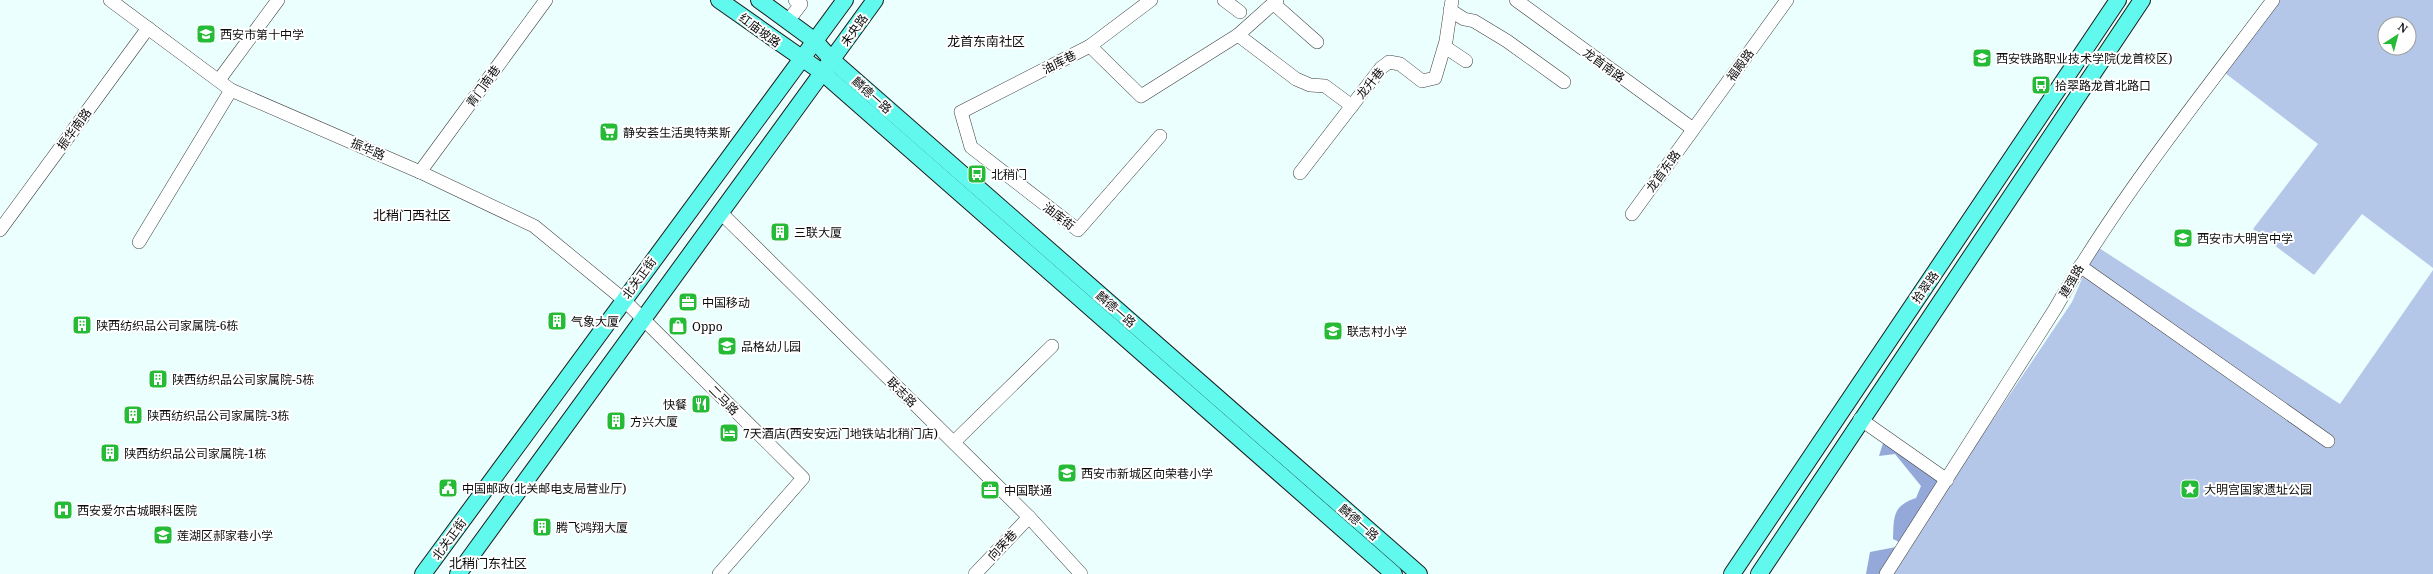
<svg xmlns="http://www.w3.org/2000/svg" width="2433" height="574" viewBox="0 0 2433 574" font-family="'Noto Serif','Noto Sans SC',serif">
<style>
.green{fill:#b5c7e8;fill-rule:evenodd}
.forest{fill:#94a8d9}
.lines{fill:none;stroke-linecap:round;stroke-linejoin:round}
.minor-casing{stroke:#3f3f3f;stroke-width:14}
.major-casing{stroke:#1d1d1d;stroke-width:18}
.minor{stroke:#fff;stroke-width:13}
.major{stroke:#61f8ed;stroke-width:16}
.labels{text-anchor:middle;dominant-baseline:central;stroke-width:4;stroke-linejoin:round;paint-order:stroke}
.street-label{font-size:12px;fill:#0c0c0c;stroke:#fff}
.poi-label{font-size:12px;fill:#0c0c0c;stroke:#fff;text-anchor:start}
.neighbourhood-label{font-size:13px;fill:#0c0c0c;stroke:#fff}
</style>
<rect width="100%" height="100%" fill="#ebfffe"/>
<g class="green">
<path d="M2272,0H2433V268L2362,214L2314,275L2253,229L2318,144L2221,70ZM2385,24H2409V48H2385Z"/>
<polygon points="2096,246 2340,404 2433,270 2433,574 1889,574 2072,302"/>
</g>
<g class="forest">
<path d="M1884,440L1942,480L1901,543L1893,539C1894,517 1892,506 1916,498L1921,486L1895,454L1879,456Z"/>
<polygon points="1896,547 1879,574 1866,574 1870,552"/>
</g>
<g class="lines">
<g class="minor-casing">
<g id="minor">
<polyline points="110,0 231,90 420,172 534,226 623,299 803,478 719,574"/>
<polyline points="1151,0 1090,46 961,112 971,147 1078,230 1160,136"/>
<polyline points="1224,0 1240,12"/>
<polyline points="1516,0 1693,129"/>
<polyline points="1274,4 1317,42"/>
<polyline points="1450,10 1464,19 1474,21 1507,41 1564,82"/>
<polyline points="788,21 801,4 795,0"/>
<polyline points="1238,35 1296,79 1310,85 1325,86 1352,106"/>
<polyline points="1090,46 1141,96 1238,35 1277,0"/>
<polyline points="1445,47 1466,61"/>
<polyline points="219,80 278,0"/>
<polyline points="420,172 546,0"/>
<polyline points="1300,173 1381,68 1389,62 1400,64 1422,81 1435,78 1446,41 1452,0"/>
<polyline points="720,212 1029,517 1081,574"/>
<polyline points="1632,214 1787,0"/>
<polyline points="0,230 148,28"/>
<polyline points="139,242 231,90"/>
<polyline points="2080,266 2328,441"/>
<polyline points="1860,419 1947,480"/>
<polyline points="954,442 1052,346"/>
<polyline points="975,574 1029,517"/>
<path d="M1886,574L2055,309C2117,200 2198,100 2273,0"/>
</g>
</g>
<g class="major-casing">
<g id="major">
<polyline points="719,0 823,73 1394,574"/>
<polyline points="759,0 815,41 832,60 1419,574"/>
<polyline points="423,574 845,0"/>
<polyline points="458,574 875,0"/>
<polyline points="1732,574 2118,0"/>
<polyline points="1759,574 2142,0"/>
</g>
</g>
<use href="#minor" class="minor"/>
<use href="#major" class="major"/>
</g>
<defs>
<g id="school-square" transform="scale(1)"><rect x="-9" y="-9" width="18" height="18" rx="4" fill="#25bb37" stroke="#fff"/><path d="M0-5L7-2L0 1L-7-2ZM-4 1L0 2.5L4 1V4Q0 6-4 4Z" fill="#fff"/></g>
<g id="university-square" transform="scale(1)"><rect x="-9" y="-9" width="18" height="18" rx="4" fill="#25bb37" stroke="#fff"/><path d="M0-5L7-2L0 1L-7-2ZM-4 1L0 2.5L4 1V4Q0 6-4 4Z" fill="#fff"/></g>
<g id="bus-square" transform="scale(1)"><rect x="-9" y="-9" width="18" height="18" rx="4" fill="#25bb37" stroke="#fff"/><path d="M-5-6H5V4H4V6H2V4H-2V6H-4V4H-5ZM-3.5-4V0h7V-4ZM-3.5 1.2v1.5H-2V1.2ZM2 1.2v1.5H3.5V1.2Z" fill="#fff"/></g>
<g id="supermarket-square" transform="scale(1)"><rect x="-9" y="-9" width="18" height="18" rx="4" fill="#25bb37" stroke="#fff"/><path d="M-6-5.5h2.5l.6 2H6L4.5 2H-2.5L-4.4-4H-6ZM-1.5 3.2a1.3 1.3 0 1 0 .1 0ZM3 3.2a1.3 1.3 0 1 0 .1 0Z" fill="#fff"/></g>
<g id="building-square" transform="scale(1)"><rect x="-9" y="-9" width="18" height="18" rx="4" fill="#25bb37" stroke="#fff"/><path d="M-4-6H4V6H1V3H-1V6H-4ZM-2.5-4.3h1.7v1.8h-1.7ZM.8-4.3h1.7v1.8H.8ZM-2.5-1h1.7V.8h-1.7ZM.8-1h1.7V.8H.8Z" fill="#fff"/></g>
<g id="office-square" transform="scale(1)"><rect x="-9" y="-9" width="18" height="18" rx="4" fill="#25bb37" stroke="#fff"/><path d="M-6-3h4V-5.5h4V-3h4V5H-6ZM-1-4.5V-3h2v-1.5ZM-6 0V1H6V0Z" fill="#fff"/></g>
<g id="shop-square" transform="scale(1)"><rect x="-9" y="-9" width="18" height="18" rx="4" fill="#25bb37" stroke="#fff"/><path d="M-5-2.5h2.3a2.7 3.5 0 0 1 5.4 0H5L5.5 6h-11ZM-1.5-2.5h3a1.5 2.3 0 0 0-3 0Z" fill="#fff"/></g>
<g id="restaurant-square" transform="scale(1)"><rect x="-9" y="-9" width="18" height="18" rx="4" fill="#25bb37" stroke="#fff"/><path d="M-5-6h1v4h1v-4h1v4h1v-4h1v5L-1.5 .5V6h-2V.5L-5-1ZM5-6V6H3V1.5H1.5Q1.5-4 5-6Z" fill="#fff"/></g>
<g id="hotel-square" transform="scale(1)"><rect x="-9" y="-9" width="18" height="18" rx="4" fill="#25bb37" stroke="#fff"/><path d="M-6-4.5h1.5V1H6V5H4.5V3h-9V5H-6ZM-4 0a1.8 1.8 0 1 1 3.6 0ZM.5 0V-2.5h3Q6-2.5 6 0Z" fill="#fff"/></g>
<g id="civic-square" transform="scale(1)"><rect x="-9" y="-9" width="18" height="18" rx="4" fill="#25bb37" stroke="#fff"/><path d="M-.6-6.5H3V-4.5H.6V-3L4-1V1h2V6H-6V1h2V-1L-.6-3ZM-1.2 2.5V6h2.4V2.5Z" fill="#fff"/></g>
<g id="sight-square" transform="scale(1)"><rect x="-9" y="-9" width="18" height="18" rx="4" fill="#25bb37" stroke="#fff"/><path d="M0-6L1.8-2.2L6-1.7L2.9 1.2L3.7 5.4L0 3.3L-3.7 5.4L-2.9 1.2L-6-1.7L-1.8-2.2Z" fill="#fff"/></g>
<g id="hospital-square" transform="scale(1)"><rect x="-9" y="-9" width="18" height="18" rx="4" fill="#25bb37" stroke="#fff"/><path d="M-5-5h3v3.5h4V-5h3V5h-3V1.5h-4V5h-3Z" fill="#fff"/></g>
</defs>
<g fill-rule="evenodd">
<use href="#school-square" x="206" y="34"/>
<use href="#university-square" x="1982" y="58"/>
<use href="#bus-square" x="2041" y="85"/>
<use href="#supermarket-square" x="609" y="132"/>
<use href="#bus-square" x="977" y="174"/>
<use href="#building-square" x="780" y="232"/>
<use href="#school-square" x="2183" y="238"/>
<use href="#office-square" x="688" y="302"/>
<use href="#building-square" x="557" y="321"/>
<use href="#building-square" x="82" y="325"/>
<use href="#shop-square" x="678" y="326"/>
<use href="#school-square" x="1333" y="331"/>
<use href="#school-square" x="727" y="346"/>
<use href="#building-square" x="158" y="379"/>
<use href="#restaurant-square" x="701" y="404"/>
<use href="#building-square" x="133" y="415"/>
<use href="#building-square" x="616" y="421"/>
<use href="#hotel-square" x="729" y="433"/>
<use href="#building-square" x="110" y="453"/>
<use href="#school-square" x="1067" y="473"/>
<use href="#civic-square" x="448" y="488"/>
<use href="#sight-square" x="2190" y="489"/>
<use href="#office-square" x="990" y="490"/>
<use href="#hospital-square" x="63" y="510"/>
<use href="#building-square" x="542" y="527"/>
<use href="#school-square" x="163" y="535"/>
</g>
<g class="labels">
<g class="street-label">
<text transform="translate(760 30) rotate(36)">红庙坡路</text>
<text transform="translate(854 30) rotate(-54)">未央路</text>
<text transform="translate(1059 62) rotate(-27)">油库巷</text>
<text transform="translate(1604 65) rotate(36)">龙首南路</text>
<text transform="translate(1740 65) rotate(-54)">福殿路</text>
<text transform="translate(1370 83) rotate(-51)">龙升巷</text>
<text transform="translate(483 86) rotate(-54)">青门南巷</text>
<text transform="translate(872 95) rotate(42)">麟德一路</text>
<text transform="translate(74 129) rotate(-54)">振华南路</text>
<text transform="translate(368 149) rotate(23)">振华路</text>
<text transform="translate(1663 171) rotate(-54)">龙首东路</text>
<text transform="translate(1059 216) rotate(37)">油库街</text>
<text transform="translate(639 278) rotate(-54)">北关正街</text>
<text transform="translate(2071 281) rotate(-60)">建强路</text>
<text transform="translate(1925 287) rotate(-55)">拾翠路</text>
<text transform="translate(1116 309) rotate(41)">麟德一路</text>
<text transform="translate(902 392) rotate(45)">联志路</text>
<text transform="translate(724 400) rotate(45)">二马路</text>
<text transform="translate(1359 522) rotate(41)">麟德一路</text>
<text transform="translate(449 539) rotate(-54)">北关正街</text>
<text transform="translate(1002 545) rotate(-47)">向荣巷</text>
</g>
<g class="poi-label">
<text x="220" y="34">西安市第十中学</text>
<text x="1996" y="58">西安铁路职业技术学院(龙首校区)</text>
<text x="2055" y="85">拾翠路龙首北路口</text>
<text x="623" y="132">静安荟生活奥特莱斯</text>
<text x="991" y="174">北稍门</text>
<text x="794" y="232">三联大厦</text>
<text x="2197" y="238">西安市大明宫中学</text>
<text x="702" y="302">中国移动</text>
<text x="571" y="321">气象大厦</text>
<text x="96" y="325">陕西纺织品公司家属院-6栋</text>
<text x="692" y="326">Oppo</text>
<text x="1347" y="331">联志村小学</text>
<text x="741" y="346">品格幼儿园</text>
<text x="172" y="379">陕西纺织品公司家属院-5栋</text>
<text x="687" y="404" text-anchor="end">快餐</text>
<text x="147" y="415">陕西纺织品公司家属院-3栋</text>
<text x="630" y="421">方兴大厦</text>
<text x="743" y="433">7天酒店(西安安远门地铁站北稍门店)</text>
<text x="124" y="453">陕西纺织品公司家属院-1栋</text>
<text x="1081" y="473">西安市新城区向荣巷小学</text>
<text x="462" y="488">中国邮政(北关邮电支局营业厅)</text>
<text x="2204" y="489">大明宫国家遗址公园</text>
<text x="1004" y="490">中国联通</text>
<text x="77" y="510">西安爱尔古城眼科医院</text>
<text x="556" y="527">腾飞鸿翔大厦</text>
<text x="177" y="535">莲湖区郝家巷小学</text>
</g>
<g class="neighbourhood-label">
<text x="986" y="41">龙首东南社区</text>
<text x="412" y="215">北稍门西社区</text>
<text x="488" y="563">北稍门东社区</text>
</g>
</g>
<g transform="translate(2397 36) rotate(36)"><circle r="19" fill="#ffffff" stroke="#9e9e9e"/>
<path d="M0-3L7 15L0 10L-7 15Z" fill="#25bb37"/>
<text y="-6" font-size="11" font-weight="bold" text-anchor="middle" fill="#0c0c0c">N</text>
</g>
</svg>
